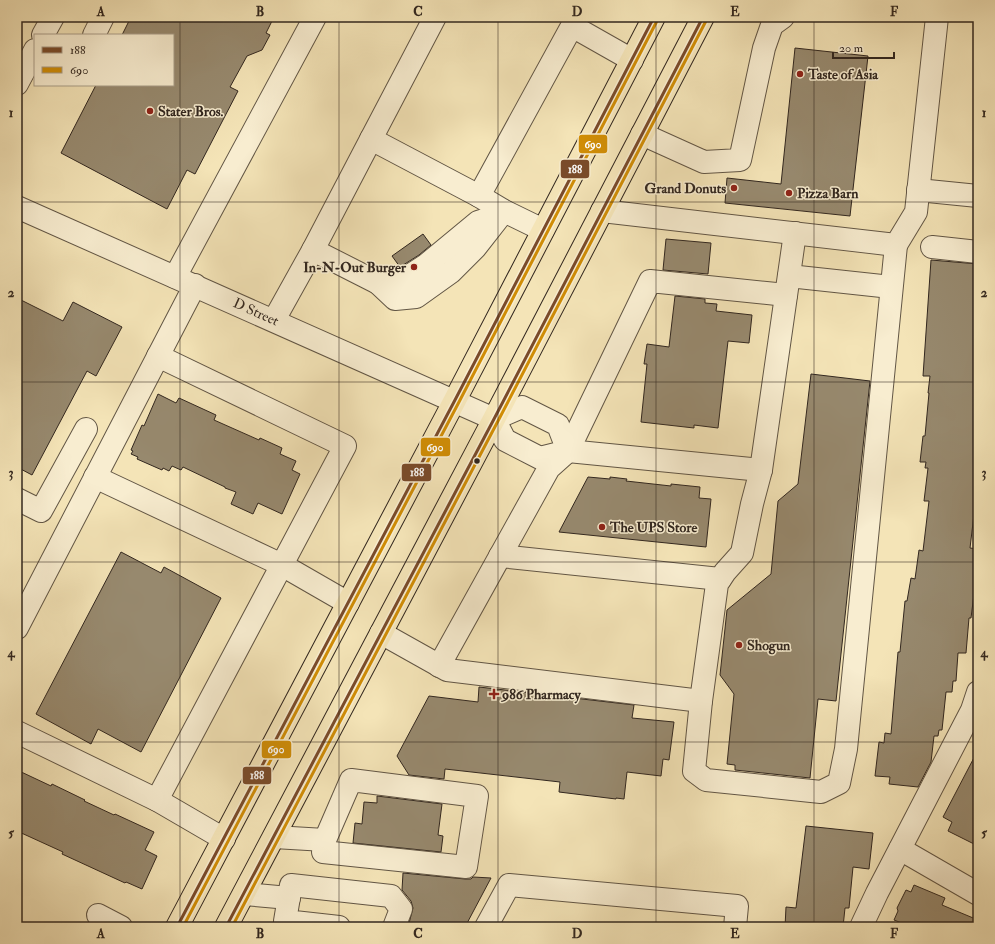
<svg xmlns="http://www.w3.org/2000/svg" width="995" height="944" viewBox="0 0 995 944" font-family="'IM FELL Double Pica',serif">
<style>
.building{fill:#97896e;stroke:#32271f}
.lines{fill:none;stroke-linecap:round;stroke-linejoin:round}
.minor-casing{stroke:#625645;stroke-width:24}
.major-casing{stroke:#32271f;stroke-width:24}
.minor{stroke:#f8edd0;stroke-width:22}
.major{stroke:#f4e4b7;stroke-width:22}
.bus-1-casing{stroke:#f8edd0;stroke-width:6}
.bus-2-casing{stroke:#f8edd0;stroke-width:6}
.bus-1{stroke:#7a4b2a;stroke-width:3}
.bus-2{stroke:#d08d06;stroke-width:3}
.grid{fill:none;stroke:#32271f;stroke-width:1;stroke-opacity:0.55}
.poi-dot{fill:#8f2418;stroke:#f8edd0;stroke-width:1.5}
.bus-dot{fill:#32271f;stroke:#f8edd0;stroke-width:1.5}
.labels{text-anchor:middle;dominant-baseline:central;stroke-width:3;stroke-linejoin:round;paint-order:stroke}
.poi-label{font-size:14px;font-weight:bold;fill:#32271f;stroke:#f8edd0;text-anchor:start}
.street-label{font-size:14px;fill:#32271f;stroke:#f8edd0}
.line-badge{stroke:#f8edd0;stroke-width:1.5}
.badge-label{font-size:11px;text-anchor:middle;font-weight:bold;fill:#fff}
.neatline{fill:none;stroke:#32271f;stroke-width:1.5}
.grid-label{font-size:13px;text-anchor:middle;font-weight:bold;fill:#32271f}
</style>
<rect width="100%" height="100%" fill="#f4e4b7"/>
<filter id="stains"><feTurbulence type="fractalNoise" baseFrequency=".005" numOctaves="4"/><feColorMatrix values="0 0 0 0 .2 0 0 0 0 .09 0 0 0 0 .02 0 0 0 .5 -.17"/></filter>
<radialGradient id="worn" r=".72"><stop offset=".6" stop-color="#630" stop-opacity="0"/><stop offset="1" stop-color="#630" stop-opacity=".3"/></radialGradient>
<g class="building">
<polygon points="131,17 274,17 266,33 270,35 262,50 247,56 230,87 238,91 195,174 187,170 167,209 61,153 96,85 173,85 173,35 122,35"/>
<polygon points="795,48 868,56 850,216 725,203 727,178 781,184"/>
<polygon points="423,234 431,245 419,255 400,267 392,256"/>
<polygon points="666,239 711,243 708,274 663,270"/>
<polygon points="931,260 978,264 978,507 975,506 970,548 978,549 978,562 971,618 969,618 966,653 958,653 956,681 953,681 952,692 946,692 942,730 939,730 938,736 934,736 931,762 918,787 889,784 890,777 875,776 879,742 884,743 885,733 891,734 898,652 900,652 905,601 907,601 911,578 915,579 919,550 923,551 929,501 924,501 928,468 925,468 926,462 920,462 923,436 925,436 929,393 928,393 930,376 923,376"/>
<polygon points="675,296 705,299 705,303 717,304 716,311 752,315 749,343 728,341 718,428 694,425 694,428 641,422 647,364 644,364 647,344 669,347"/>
<polygon points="17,298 63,321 73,302 122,327 96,376 87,371 32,475 17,467"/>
<polygon points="811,374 870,381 836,701 818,699 810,778 735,770 735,765 727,764 734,694 720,675 727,610 771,574 778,501 798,484"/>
<polygon points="158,394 176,403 179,398 216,415 214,420 259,440 260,438 282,448 280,454 296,461 292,470 300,474 282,514 258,503 253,514 231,504 236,492 225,488 225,487 183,467 181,470 172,466 169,471 163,468 162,470 137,459 138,457 131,454 133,451 131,450 142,425 144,426"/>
<polygon points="588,477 610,479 610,477 627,479 626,481 671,486 671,484 700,487 699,498 711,499 706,547 559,532"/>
<polygon points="121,552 161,573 164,567 221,598 141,752 98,729 91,744 36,714"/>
<polygon points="479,687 634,705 632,718 674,722 669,760 663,759 661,776 627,772 624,799 616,798 616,799 559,792 560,782 445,769 444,779 409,775 397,756 429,696 478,702"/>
<polygon points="978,750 978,846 948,831 952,822 943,817"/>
<polygon points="17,770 51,786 52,784 85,800 84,801 114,815 115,814 154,832 145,850 157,856 142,889 126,882 125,883 62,854 63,852 17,831"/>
<polygon points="377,796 442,804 438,835 443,836 441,852 353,843 355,823 362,824 364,802 377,803"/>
<polygon points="806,826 873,833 869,869 853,867 849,908 845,908 843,927 785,927 786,907 796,908"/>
<polygon points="403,873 465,879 471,879 473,877 491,878 465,927 408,927 413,908 411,901 402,890"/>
<polygon points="914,885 945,898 942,905 978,920 978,927 912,927 894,920 898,911 897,908 906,890 911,892"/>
</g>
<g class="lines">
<g class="minor-casing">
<g id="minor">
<polyline points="43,35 53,17"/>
<polyline points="94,35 103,17"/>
<polyline points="17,84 35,50"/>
<polyline points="642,134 704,162 740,160 764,48 772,25 783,17"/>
<polyline points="371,139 435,17"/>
<polyline points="918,190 978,196"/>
<polyline points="17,207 494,419"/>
<polyline points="602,211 896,245 916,212 937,17"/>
<polyline points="543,230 504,211 479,196 572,26 632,60"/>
<polyline points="795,233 761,470 752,504 742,553 725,572 717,584 701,701 694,771 706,780 821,792 839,783 846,749 896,245"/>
<polyline points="932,247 978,252"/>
<polyline points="313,250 378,283 395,299 416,297 451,272 475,248 504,211"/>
<polyline points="789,276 891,287"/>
<polyline points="175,277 315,17"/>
<polyline points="378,283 391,285 403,280 426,265 478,222 500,215"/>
<polyline points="274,320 313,250 371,139 479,196"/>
<polyline points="494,419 505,440 540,458 568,451 761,470"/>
<polyline points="494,419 522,407 558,425 568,451"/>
<polyline points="95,477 282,565 348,603"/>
<polyline points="17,499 41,511 86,429"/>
<polyline points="500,556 720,579"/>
<polyline points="17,628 195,285"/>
<polyline points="381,633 447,670 701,701"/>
<polyline points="439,666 549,468 568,451 650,281 786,295"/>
<polyline points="17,732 157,800 345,446 158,356"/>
<polygon points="351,780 477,796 466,867 323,852 325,840"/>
<polyline points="157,800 224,839"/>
<polyline points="274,837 325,840"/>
<polyline points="900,849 978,894"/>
<polyline points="244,894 289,898"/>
<polyline points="98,915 121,927"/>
<polyline points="339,927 285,921 291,885 391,896 401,909 394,927"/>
<polyline points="486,927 509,885 737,906 735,927"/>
<polyline points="861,927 877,893 972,710 978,692"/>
</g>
</g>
<g class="major-casing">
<g id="major">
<polyline points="177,927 455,400 654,17"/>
<polyline points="226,927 494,419 703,17"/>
</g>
</g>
<use href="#minor" class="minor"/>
<use href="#major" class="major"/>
<g class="bus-1-casing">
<g id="bus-1">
<polyline points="177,927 455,400 654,17"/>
<polyline points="226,927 494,419 703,17"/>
</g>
</g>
<g class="bus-2-casing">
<g id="bus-2">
<polyline points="183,927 459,402 658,19"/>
<polyline points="232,927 498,421 707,19"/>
</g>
</g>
<use href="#bus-1" class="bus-1"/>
<use href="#bus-2" class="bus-2"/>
</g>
<path class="grid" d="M180,17V927M339,17V927M498,17V927M656,17V927M814,17V927M17,202H978M17,382H978M17,562H978M17,742H978"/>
<g class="poi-dot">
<circle cx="800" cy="74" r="4"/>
<circle cx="150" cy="111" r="4"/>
<circle cx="734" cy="188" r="4"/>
<circle cx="789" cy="193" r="4"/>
<circle cx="414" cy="267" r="4"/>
<circle cx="602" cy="527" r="4"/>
<circle cx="739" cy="645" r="4"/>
<path d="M492 688h4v4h4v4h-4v4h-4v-4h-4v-4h4z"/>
</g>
<circle class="bus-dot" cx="477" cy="461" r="3.5"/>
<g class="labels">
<g class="poi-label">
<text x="808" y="74">Taste of Asia</text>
<text x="158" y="111">Stater Bros.</text>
<text x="726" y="188" text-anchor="end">Grand Donuts</text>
<text x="797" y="193">Pizza Barn</text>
<text x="406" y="267" text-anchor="end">In-N-Out Burger</text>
<text x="610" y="527">The UPS Store</text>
<text x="747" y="645">Shogun</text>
<text x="502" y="694">986 Pharmacy</text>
</g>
<g class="street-label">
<text transform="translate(256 312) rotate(24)">D Street</text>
</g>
</g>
<g class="line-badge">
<rect x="578" y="134" width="30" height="20" rx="4" fill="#d08d06"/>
<rect x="560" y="159" width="30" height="20" rx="4" fill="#7a4b2a"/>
<rect x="420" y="437" width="31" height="20" rx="4" fill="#d08d06"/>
<rect x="401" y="463" width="31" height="19" rx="4" fill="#7a4b2a"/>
<rect x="261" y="740" width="31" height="19" rx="4" fill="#d08d06"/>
<rect x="242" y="766" width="30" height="19" rx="4" fill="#7a4b2a"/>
</g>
<g class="badge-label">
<text x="593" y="148">690</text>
<text x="575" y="173">188</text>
<text x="435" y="451">690</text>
<text x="417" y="476">188</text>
<text x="276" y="753">690</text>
<text x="257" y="779">188</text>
</g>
<rect width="995" height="944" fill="none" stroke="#f4e4b7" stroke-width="44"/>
<rect x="34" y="34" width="140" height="52" fill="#f8edd0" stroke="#a99e89"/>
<rect x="42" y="47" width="20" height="6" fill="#7a4b2a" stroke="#a99e89"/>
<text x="70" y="54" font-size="12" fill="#32271f">188</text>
<rect x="42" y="67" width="20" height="6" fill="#d08d06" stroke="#a99e89"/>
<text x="70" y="74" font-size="12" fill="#32271f">690</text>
<path d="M833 52v6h61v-6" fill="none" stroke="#32271f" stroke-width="2"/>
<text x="839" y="52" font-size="12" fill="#32271f" stroke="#f8edd0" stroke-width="3" paint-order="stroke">20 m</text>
<rect x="22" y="22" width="951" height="900" class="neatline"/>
<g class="grid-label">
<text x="101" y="16">A</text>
<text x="260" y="16">B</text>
<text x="418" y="16">C</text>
<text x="577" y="16">D</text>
<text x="735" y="16">E</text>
<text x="894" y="16">F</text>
<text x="11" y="117">1</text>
<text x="984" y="117">1</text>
<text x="11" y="297">2</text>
<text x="984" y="297">2</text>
<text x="11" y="477">3</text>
<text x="984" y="477">3</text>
<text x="11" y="657">4</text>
<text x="984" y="657">4</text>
<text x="11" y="837">5</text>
<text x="984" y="837">5</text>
<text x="101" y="938">A</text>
<text x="260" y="938">B</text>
<text x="418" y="938">C</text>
<text x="577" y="938">D</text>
<text x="735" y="938">E</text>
<text x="894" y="938">F</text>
</g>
<rect width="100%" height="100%" filter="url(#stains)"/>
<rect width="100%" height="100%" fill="url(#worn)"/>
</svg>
